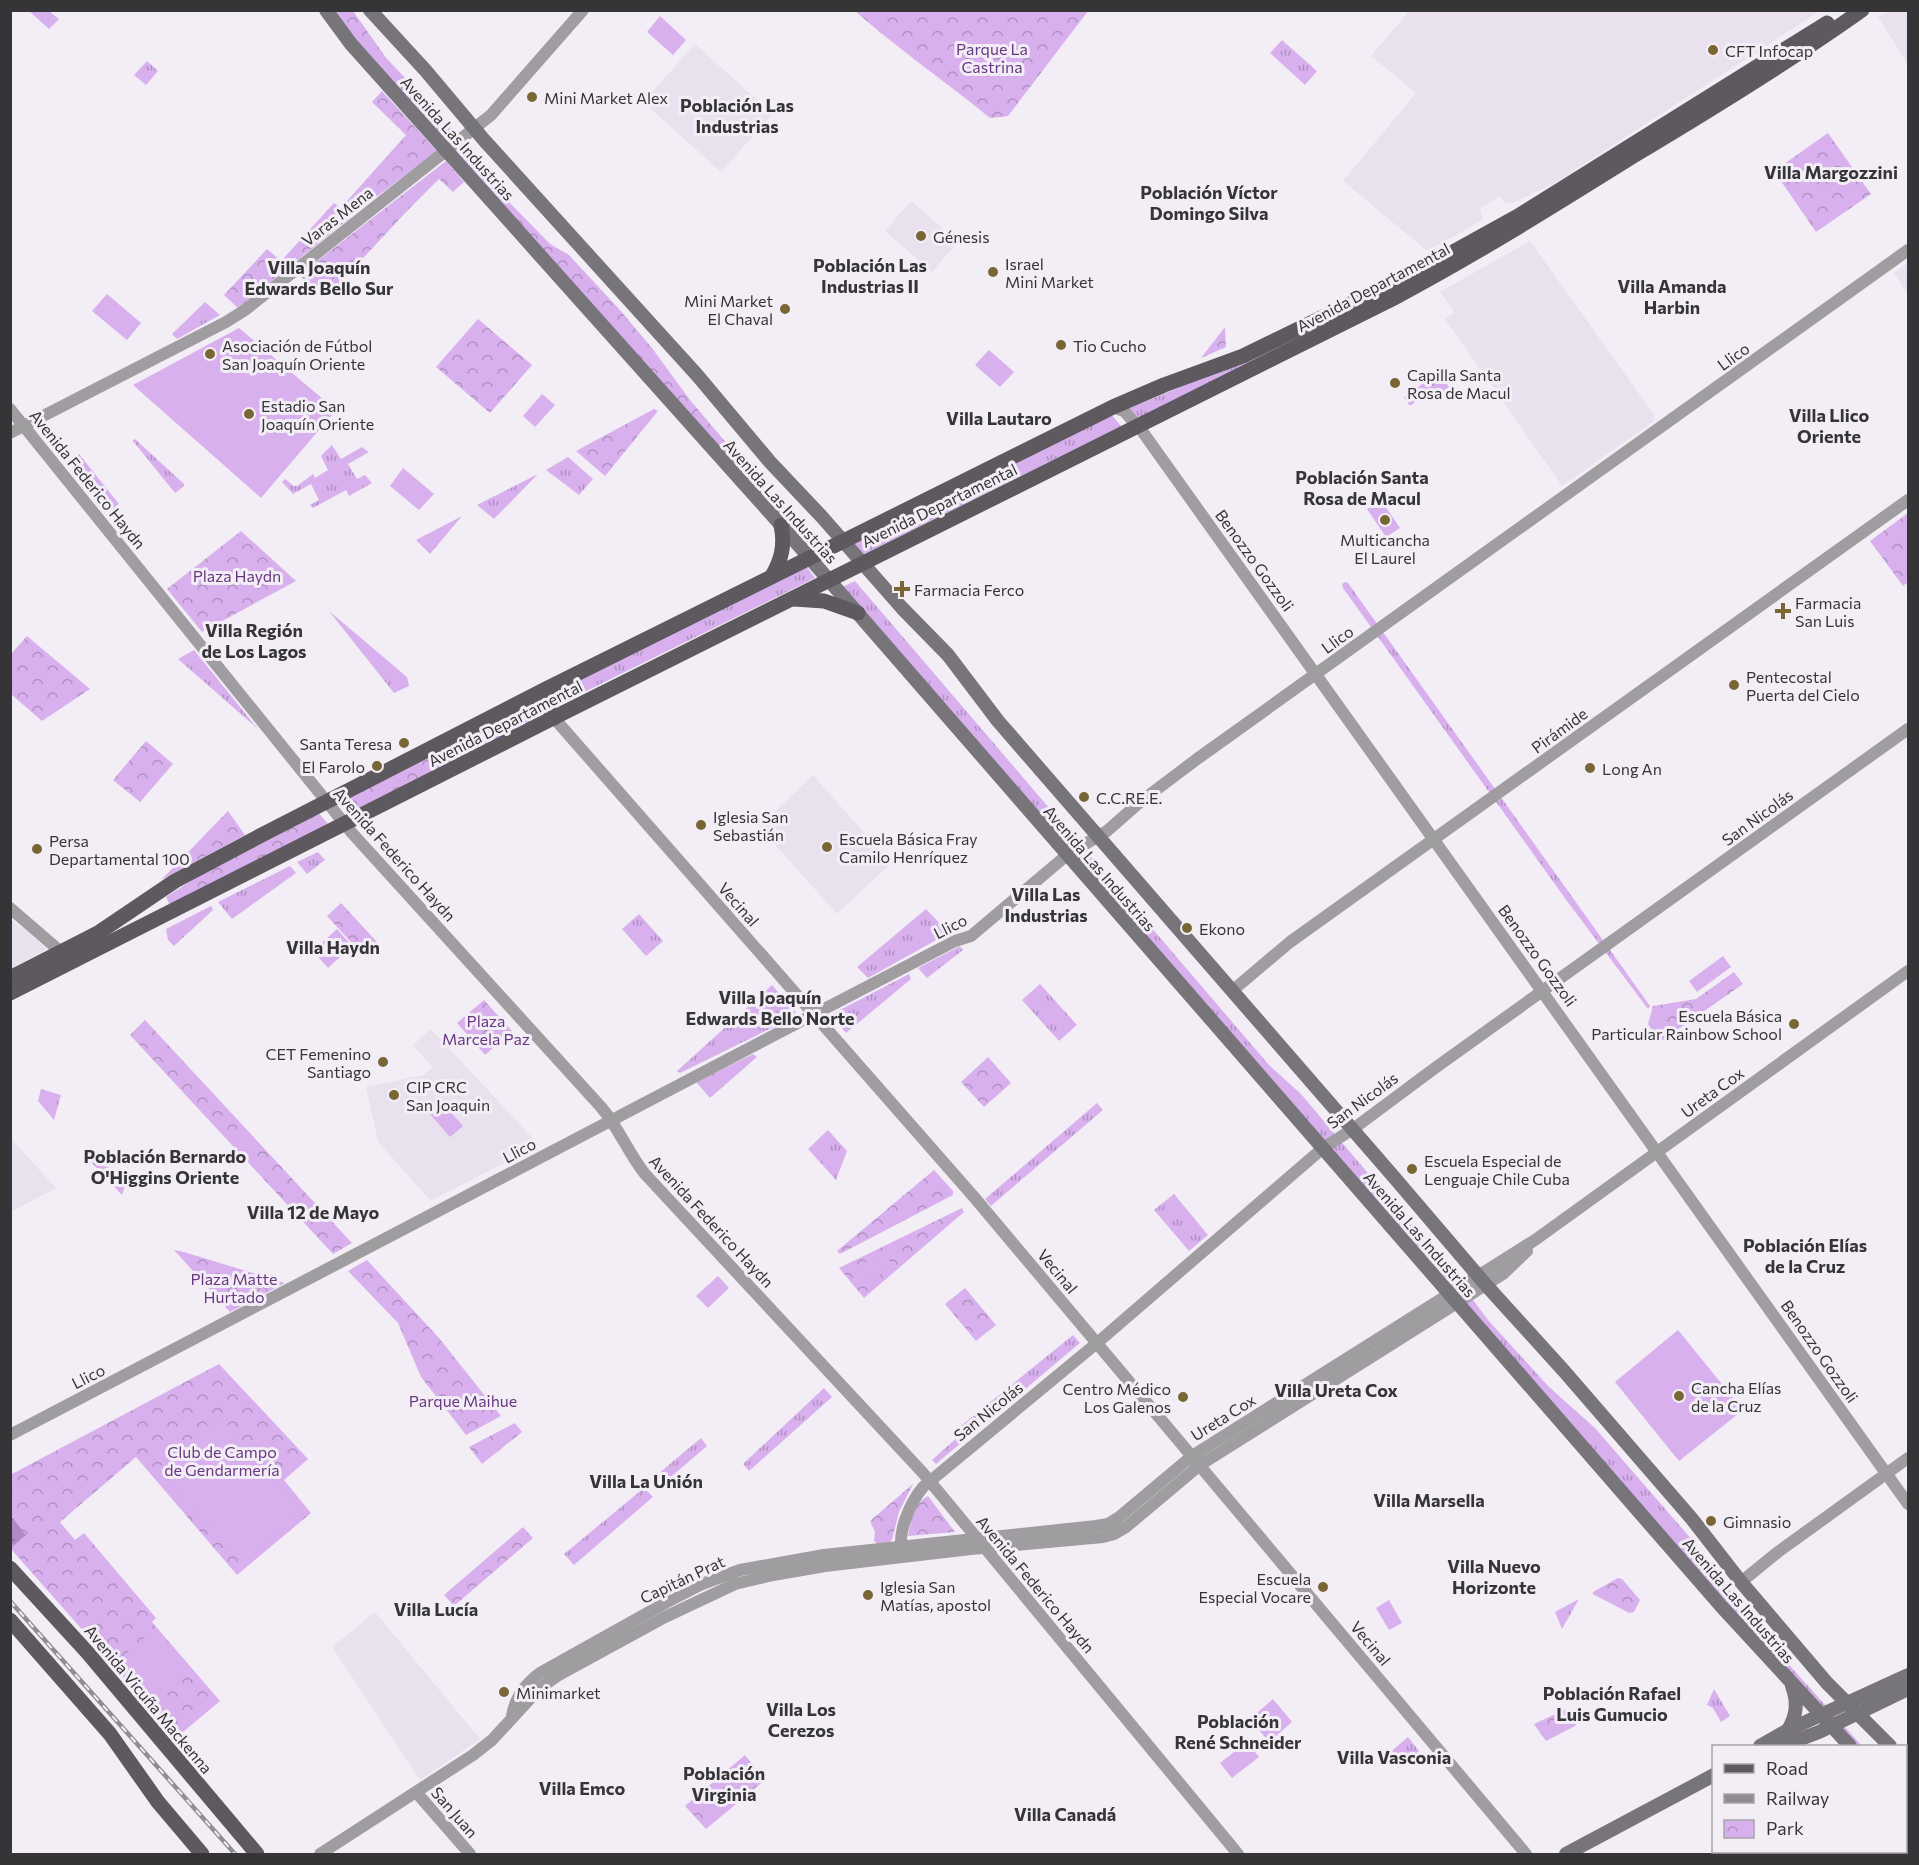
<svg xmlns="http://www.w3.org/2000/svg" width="1919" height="1865" viewBox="0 0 1919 1865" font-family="Commissioner,sans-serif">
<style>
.built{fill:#eae1ef}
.grass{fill:url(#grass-tufts)}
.park{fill:url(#park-crowns)}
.garden{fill:#d8b0ed}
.water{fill:url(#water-ripples)}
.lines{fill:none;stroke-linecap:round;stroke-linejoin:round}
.tertiary{stroke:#9f9da0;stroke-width:12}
.secondary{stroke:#78757a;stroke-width:14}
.primary{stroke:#5d595f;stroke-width:15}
.rail-casing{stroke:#908d92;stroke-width:4.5}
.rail{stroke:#f3eef6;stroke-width:2;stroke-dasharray:7;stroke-linecap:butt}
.poi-dot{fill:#796635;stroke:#f3eef6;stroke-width:2}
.labels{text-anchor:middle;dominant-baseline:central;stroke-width:6;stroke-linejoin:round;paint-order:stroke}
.park-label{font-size:16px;fill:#683781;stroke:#f3eef6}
.poi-label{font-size:16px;fill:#353436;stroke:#f3eef6;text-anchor:start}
.street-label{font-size:16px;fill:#353436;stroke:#f3eef6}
.neighbourhood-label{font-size:18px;font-weight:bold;fill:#353436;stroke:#f3eef6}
</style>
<defs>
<pattern id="grass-tufts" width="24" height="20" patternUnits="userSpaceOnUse" patternTransform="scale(1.5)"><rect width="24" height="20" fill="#d8b0ed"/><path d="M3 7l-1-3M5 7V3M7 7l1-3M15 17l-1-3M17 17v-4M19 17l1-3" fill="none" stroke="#b090c1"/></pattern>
<pattern id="park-crowns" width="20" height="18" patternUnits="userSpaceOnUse" patternTransform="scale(1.5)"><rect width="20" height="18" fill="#d8b0ed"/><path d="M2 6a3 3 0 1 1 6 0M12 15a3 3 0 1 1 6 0" fill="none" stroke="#b090c1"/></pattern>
<pattern id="water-ripples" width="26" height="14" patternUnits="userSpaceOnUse" patternTransform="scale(1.5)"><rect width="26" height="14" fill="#b189c6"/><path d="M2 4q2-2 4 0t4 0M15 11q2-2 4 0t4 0" fill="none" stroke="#9171a2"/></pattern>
</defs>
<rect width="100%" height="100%" fill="#f3eef6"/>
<g class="built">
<polygon points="1409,11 1409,10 1820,11 1553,184 1512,203 1506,203 1500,196 1480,209 1483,220 1427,251 1343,181 1416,93 1371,56"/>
<polygon points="1889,11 1908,11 1908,64 1878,17"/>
<polygon points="695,44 773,114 721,172 643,102"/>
<polygon points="911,201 958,242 932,272 885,231"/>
<polygon points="1530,241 1655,416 1654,421 1562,486 1445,319 1454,312 1440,292"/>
<polygon points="1908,262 1908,294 1894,273"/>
<polygon points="813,775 891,863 837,914 759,827"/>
<polygon points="10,918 47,949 11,969 10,969"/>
<polygon points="431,1029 539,1145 432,1200 429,1199 378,1142 366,1087 424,1075 432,1067 413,1045"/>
<polygon points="13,1141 56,1188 11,1212 10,1142"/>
<polygon points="375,1612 480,1739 420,1780 332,1647"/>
</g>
<g class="grass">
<polygon points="29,11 49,11 59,19 49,29"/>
<polygon points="1282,40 1317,71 1305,85 1270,53"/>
<polygon points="147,61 158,71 146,85 134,75"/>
<polygon points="1521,222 1138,421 1127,409 1217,372"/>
<polygon points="205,302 220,315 177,339 172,334"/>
<polygon points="1439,372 1449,387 1434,397 1430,391 1410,406 1404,397"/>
<polygon points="1111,414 1121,426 862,555 853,544"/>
<polygon points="135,439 184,484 184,486 175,493 133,441"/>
<polygon points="332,445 341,459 362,447 369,452 348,464 357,479 365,475 372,483 349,496 346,490 313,508 310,505 319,500 311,484 293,494 282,482 285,479 294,486 297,486 313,474 315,478 328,470 321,456"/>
<polygon points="79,454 119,504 110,511 70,461"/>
<polygon points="568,457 593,479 579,495 546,470"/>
<polygon points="538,474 494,519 477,505"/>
<polygon points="462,516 430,554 416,540"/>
<polygon points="805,565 815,578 556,706 550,693"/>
<polygon points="855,581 1269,1065 1301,1094 1459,1281 1488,1320 1549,1387 1595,1428 1693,1541 1773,1647 1862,1746 1856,1746 1765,1649 840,588"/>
<polygon points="1345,582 1348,583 1650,1006 1648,1009 1567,901 1343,588 1342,584"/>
<polygon points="329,611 407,677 409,686 394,693"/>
<polygon points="194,650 257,728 178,659"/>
<polygon points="318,852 325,860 307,874 297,862"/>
<polygon points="290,866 296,873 232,919 218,902"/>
<polygon points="211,906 213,910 174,946 168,940 166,929"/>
<polygon points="926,909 949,933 868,978 857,967"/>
<polygon points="639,914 663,941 646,956 622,929"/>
<polygon points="960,946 963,950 927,978 918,968"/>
<polygon points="1723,956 1731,967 1697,992 1689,981"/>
<polygon points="909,974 911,979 846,1033 832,1016 836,1012"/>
<polygon points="1040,984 1077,1025 1059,1041 1022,1000"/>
<polygon points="772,985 798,1015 680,1073 677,1071"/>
<polygon points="753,1054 757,1057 710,1098 696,1082"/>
<polygon points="41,1089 61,1095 54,1120 38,1101"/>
<polygon points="1097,1103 1103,1110 991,1206 985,1199"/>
<polygon points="828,1130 847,1151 836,1180 808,1149"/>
<polygon points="91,1162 129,1174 122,1195"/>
<polygon points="1174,1194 1208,1235 1189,1251 1154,1210"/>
<polygon points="1073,1335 1080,1343 936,1464 932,1460 960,1435 956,1430"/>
<polygon points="824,1388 832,1397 749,1471 743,1464"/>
<polygon points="701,1438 707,1446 665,1482 658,1474"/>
<polygon points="644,1488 653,1497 574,1565 564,1554"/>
<polygon points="1579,1599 1562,1629 1555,1612"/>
<polygon points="1714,1689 1730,1716 1721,1722 1713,1708 1707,1705"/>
<polygon points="1273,1699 1292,1722 1269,1742 1250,1719"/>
<polygon points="1408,1737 1419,1751 1398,1768 1387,1755"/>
</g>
<g class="park">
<polygon points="330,11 353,11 387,59 439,113 506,199 550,244 569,255 619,309 652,348 690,400 772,497 803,522 820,543 807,551 583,299"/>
<path d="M855,11H1088L1008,116L990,118C945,81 898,49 855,11Z"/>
<polygon points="382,91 437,151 358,211 347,201 406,135 372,102"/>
<polygon points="1828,133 1871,194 1816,232 1774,171"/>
<polygon points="446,161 464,182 453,192 439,179 406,212 326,298 299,275"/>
<polygon points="334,203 351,217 238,308 224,295 267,249 281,261"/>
<polygon points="478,319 532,365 490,413 436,367"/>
<polygon points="1225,327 1226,347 1201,358"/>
<polygon points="654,409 658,411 605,476 576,451"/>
<polygon points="1908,513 1908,582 1903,586 1870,541"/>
<polygon points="241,531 296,581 202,632 167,589"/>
<polygon points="27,636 90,689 42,721 11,694 11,654"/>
<polygon points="532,701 540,718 354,812 342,798"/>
<polygon points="146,741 173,764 140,802 113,780"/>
<polygon points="228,811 245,835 161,880"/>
<polygon points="317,811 329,825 170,906 166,897 194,879"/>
<polygon points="341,903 378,943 364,956 327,916"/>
<polygon points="1734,972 1743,984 1660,1042 1648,1024 1653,1006 1696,999"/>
<polygon points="484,1000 512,1031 485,1055 457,1023"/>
<polygon points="145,1020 352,1243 333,1254 130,1035"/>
<polygon points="988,1057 1011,1083 984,1107 961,1082"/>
<polygon points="934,1170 953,1191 953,1195 840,1254 837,1251"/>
<polygon points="962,1208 964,1212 864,1298 839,1268"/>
<polygon points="174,1250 184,1252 285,1283 230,1312"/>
<polygon points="367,1260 439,1338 501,1416 466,1435 421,1377 398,1323 348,1271"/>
<polygon points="965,1288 996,1325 976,1341 945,1304"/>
<polygon points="219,1364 308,1459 284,1480 311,1513 237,1575 136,1457 60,1522 75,1540 84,1533 156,1618 152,1622 220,1701 177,1737 11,1549 10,1475"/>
<polygon points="515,1423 522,1432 482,1464 469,1447"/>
<polygon points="913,1484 899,1512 892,1540 887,1544 878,1544 874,1541 875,1532 870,1521"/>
<path d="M928,1496L955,1532L908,1536C911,1521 913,1504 928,1496Z"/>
<polygon points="523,1527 533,1538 454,1606 444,1595"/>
<polygon points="1618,1578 1622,1579 1640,1600 1634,1612 1629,1613 1593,1594 1593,1592"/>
<polygon points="1564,1710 1579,1719 1575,1726 1546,1741 1534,1724"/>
<polygon points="745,1755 765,1780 706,1829 685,1806"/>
</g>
<g class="garden">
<polygon points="660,16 686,40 673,55 647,32"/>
<polygon points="107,294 141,323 127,340 92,311"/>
<polygon points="239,328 336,410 261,498 133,385"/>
<polygon points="989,350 1014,372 1000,387 975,365"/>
<polygon points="542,394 555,405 535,427 523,416"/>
<polygon points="403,468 434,494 419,510 390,486"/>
<polygon points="1381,500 1400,528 1386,537 1367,509"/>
<polygon points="337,929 352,946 328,968 313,951"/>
<polygon points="441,1101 463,1126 450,1137 429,1113"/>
<polygon points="240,1126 262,1149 250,1160 229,1137"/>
<polygon points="885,1252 893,1268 862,1283 854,1268"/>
<polygon points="718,1276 729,1288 708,1308 696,1296"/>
<polygon points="1678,1330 1743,1410 1679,1461 1615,1382"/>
<polygon points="219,1415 304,1513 243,1565 159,1468"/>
<polygon points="1389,1600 1402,1623 1389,1630 1376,1608"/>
<polygon points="153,1630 185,1667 146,1702 113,1665"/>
<polygon points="1247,1742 1259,1757 1232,1778 1220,1763"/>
</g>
<polygon class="water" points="11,1516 26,1535 13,1546 11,1542"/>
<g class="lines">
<g class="tertiary">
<polyline points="1113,407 1124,411 1142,431 1908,1504"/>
<path d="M10,409L352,833L601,1107C619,1128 628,1153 645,1174L923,1473L1238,1854"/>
<polyline points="10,433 226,322 245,310 491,115 583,10"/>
<polyline points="554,718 974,1197 1526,1854"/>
<polyline points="10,908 61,952"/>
<polyline points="1232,991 1290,942 1908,500"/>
<polyline points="10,1435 828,1007 955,941 971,936 1067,855 1107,831 1140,802 1197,759 1908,250"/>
<path d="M902,1553C897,1532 910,1503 923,1487L1097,1343L1323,1148L1353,1129L1435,1068L1908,729"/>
<polyline points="1741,1582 1778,1552 1908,1458"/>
<path d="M512,1716C515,1697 525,1684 540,1673L667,1602L702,1584L740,1570L824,1555L1096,1526L1108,1524L1118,1518L1192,1456L1535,1240L1908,971"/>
<polyline points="416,1792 470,1854"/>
<polyline points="320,1854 473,1755 492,1740 540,1688 557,1676 665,1617 735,1584 773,1575 825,1566 971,1549 1103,1537 1114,1534 1126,1527 1200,1465 1503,1274 1527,1251"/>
</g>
<g class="secondary">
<polyline points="326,10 351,44 781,525 1721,1606 1850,1746"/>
<polyline points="370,10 426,71 484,140 697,375 770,462 822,517 902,608 948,655 998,721 1393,1176 1486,1285 1564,1371 1692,1519 1741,1582 1827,1683 1890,1746"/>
<path d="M1788,1730C1797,1715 1798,1702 1792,1686"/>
<polyline points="1760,1746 1788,1730 1908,1675"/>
<polyline points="1782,1746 1819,1732 1908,1689"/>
<polyline points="1906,1764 1908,1767"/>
<polyline points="1906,1810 1908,1813"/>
<polyline points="1566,1854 1714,1775"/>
</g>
<g class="primary">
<path d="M772,576C782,559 785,544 781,525"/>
<polyline points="794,599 824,601 858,613"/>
<polyline points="548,688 546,703 554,718"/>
<polyline points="10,978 98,933 175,881 256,838 548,688 1113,407 1164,385 1243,356 1426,267 1518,216 1827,23"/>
<path d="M10,993L545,722L1392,299C1475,255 1555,205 1635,155C1712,109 1789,62 1862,10"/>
<polyline points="10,1568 87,1652 257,1854"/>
<polyline points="10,1620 110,1734 158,1802 202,1854"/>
</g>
<g class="rail-casing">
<polyline id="rail" points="10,1601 235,1854"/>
</g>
<use href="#rail" class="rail"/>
</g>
<g class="poi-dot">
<circle cx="1713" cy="50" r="6"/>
<circle cx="532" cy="97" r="6"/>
<circle cx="921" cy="236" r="6"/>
<circle cx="993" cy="272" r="6"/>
<circle cx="785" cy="309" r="6"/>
<circle cx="1061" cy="345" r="6"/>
<circle cx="210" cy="354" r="6"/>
<circle cx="1395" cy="383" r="6"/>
<circle cx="249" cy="414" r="6"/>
<circle cx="1385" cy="520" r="6"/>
<path d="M899 580h6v6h6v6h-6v6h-6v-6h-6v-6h6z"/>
<path d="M1780 602h6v6h6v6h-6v6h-6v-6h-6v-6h6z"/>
<circle cx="1734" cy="685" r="6"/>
<circle cx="404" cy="743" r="6"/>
<circle cx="377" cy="766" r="6"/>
<circle cx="1590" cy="768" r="6"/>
<circle cx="1084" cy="797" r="6"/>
<circle cx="701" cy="825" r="6"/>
<circle cx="827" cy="847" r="6"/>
<circle cx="37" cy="849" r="6"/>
<circle cx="1187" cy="928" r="6"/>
<circle cx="1794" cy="1024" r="6"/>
<circle cx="383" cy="1062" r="6"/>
<circle cx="394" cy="1095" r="6"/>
<circle cx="1412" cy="1169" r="6"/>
<circle cx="1679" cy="1396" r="6"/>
<circle cx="1183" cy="1397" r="6"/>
<circle cx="1711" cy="1521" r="6"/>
<circle cx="1323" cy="1587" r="6"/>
<circle cx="868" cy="1595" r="6"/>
<circle cx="504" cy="1692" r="6"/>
</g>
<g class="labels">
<g class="park-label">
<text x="992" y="48">Parque La<tspan x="992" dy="18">Castrina</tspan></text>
<text x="237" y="575">Plaza Haydn</text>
<text x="486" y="1020">Plaza<tspan x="486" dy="18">Marcela Paz</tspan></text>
<text x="234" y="1278">Plaza Matte<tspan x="234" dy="18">Hurtado</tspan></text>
<text x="463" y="1400">Parque Maihue</text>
<text x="222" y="1451">Club de Campo<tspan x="222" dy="18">de Gendarmería</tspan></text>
</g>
<g class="poi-label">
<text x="1725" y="50">CFT Infocap</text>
<text x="544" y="97">Mini Market Alex</text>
<text x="933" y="236">Génesis</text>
<text x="1005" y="263">Israel<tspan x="1005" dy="18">Mini Market</tspan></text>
<text x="773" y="300" text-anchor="end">Mini Market<tspan x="773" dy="18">El Chaval</tspan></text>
<text x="222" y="345">Asociación de Fútbol<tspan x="222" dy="18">San Joaquín Oriente</tspan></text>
<text x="1073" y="345">Tio Cucho</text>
<text x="1407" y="374">Capilla Santa<tspan x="1407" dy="18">Rosa de Macul</tspan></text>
<text x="261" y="405">Estadio San<tspan x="261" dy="18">Joaquín Oriente</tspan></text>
<text x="1385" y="539" text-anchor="middle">Multicancha<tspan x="1385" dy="18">El Laurel</tspan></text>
<text x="914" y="589">Farmacia Ferco</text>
<text x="1795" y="602">Farmacia<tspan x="1795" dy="18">San Luis</tspan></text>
<text x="1746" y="676">Pentecostal<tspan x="1746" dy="18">Puerta del Cielo</tspan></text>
<text x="392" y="743" text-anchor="end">Santa Teresa</text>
<text x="365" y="766" text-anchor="end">El Farolo</text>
<text x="1602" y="768">Long An</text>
<text x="1096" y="797">C.C.RE.E.</text>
<text x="713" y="816">Iglesia San<tspan x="713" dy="18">Sebastián</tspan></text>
<text x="839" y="838">Escuela Básica Fray<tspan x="839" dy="18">Camilo Henríquez</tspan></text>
<text x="49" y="840">Persa<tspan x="49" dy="18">Departamental 100</tspan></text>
<text x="1199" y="928">Ekono</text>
<text x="1782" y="1015" text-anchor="end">Escuela Básica<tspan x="1782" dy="18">Particular Rainbow School</tspan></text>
<text x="371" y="1053" text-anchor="end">CET Femenino<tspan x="371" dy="18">Santiago</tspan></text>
<text x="406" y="1086">CIP CRC<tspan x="406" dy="18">San Joaquin</tspan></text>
<text x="1424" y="1160">Escuela Especial de<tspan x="1424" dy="18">Lenguaje Chile Cuba</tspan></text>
<text x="1691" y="1387">Cancha Elías<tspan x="1691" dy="18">de la Cruz</tspan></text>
<text x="1171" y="1388" text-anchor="end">Centro Médico<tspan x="1171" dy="18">Los Galenos</tspan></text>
<text x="1723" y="1521">Gimnasio</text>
<text x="1311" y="1578" text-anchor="end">Escuela<tspan x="1311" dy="18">Especial Vocare</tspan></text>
<text x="880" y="1586">Iglesia San<tspan x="880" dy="18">Matías, apostol</tspan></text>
<text x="516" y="1692">Minimarket</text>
</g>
<g class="street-label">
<text transform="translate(458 138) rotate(48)">Avenida Las Industrias</text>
<text transform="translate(337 216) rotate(-38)">Varas Mena</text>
<text transform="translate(1373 287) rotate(-28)">Avenida Departamental</text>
<text transform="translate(1733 356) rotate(-36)">Llico</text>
<text transform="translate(88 479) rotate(51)">Avenida Federico Haydn</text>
<text transform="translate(781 501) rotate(48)">Avenida Las Industrias</text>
<text transform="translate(939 505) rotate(-26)">Avenida Departamental</text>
<text transform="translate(1255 560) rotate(54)">Benozzo Gozzoli</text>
<text transform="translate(1337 639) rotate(-36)">Llico</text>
<text transform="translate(505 723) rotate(-27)">Avenida Departamental</text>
<text transform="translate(1559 730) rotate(-36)">Pirámide</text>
<text transform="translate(1757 817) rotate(-36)">San Nicolás</text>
<text transform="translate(395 854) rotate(48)">Avenida Federico Haydn</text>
<text transform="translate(1100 868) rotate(49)">Avenida Las Industrias</text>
<text transform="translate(739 904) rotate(49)">Vecinal</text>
<text transform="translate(950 926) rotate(-27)">Llico</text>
<text transform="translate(1538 955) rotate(54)">Benozzo Gozzoli</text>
<text transform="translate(1712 1092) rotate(-36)">Ureta Cox</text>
<text transform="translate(1362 1100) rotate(-36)">San Nicolás</text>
<text transform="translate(519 1150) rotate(-28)">Llico</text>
<text transform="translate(712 1221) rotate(47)">Avenida Federico Haydn</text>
<text transform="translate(1420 1234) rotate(49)">Avenida Las Industrias</text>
<text transform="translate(1058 1271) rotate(50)">Vecinal</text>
<text transform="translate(1820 1351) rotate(55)">Benozzo Gozzoli</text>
<text transform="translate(88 1376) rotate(-27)">Llico</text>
<text transform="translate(988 1411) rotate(-39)">San Nicolás</text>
<text transform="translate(1223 1417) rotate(-32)">Ureta Cox</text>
<text transform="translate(682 1579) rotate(-25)">Capitán Prat</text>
<text transform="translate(1036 1584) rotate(50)">Avenida Federico Haydn</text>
<text transform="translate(1739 1600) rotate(49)">Avenida Las Industrias</text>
<text transform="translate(1371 1643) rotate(50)">Vecinal</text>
<text transform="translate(149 1699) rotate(50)">Avenida Vicuña Mackenna</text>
<text transform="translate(455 1812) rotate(49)">San Juan</text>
</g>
<g class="neighbourhood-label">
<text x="737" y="105">Población Las<tspan x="737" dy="21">Industrias</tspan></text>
<text x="1831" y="172">Villa Margozzini</text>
<text x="1209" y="192">Población Víctor<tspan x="1209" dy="21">Domingo Silva</tspan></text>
<text x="870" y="265">Población Las<tspan x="870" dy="21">Industrias II</tspan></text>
<text x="319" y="267">Villa Joaquín<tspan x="319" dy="21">Edwards Bello Sur</tspan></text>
<text x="1672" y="286">Villa Amanda<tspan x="1672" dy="21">Harbin</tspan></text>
<text x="1829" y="415">Villa Llico<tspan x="1829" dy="21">Oriente</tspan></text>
<text x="999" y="418">Villa Lautaro</text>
<text x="1362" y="477">Población Santa<tspan x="1362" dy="21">Rosa de Macul</tspan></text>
<text x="254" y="630">Villa Región<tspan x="254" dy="21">de Los Lagos</tspan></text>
<text x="1046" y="894">Villa Las<tspan x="1046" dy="21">Industrias</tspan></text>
<text x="333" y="947">Villa Haydn</text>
<text x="770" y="997">Villa Joaquín<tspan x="770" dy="21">Edwards Bello Norte</tspan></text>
<text x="165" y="1156">Población Bernardo<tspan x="165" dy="21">O'Higgins Oriente</tspan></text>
<text x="313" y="1212">Villa 12 de Mayo</text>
<text x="1805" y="1245">Población Elías<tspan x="1805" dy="21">de la Cruz</tspan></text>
<text x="1336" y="1390">Villa Ureta Cox</text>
<text x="646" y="1481">Villa La Unión</text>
<text x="1429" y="1500">Villa Marsella</text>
<text x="1494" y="1566">Villa Nuevo<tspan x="1494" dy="21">Horizonte</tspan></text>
<text x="436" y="1609">Villa Lucía</text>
<text x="1612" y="1693">Población Rafael<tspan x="1612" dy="21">Luis Gumucio</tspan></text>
<text x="801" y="1709">Villa Los<tspan x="801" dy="21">Cerezos</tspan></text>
<text x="1238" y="1721">Población<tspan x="1238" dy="21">René Schneider</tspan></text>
<text x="1394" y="1757">Villa Vasconia</text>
<text x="724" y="1773">Población<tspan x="724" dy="21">Virginia</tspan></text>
<text x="582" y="1788">Villa Emco</text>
<text x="1065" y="1814">Villa Canadá</text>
</g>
</g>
<rect width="1919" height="1865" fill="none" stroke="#353436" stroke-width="24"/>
<rect x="1712" y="1745" width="195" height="108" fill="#f3eef6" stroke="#a7a4a9" stroke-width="1.5"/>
<rect x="1724" y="1764" width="30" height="9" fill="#5d595f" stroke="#a7a4a9" stroke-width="1.5"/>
<text x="1766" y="1775" font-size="18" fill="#353436">Road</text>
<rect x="1724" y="1794" width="30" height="9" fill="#908d92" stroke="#a7a4a9" stroke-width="1.5"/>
<text x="1766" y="1805" font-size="18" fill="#353436">Railway</text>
<rect x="1724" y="1820" width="30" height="18" fill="url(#park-crowns)" stroke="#a7a4a9" stroke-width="1.5"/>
<text x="1766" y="1835" font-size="18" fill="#353436">Park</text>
</svg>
